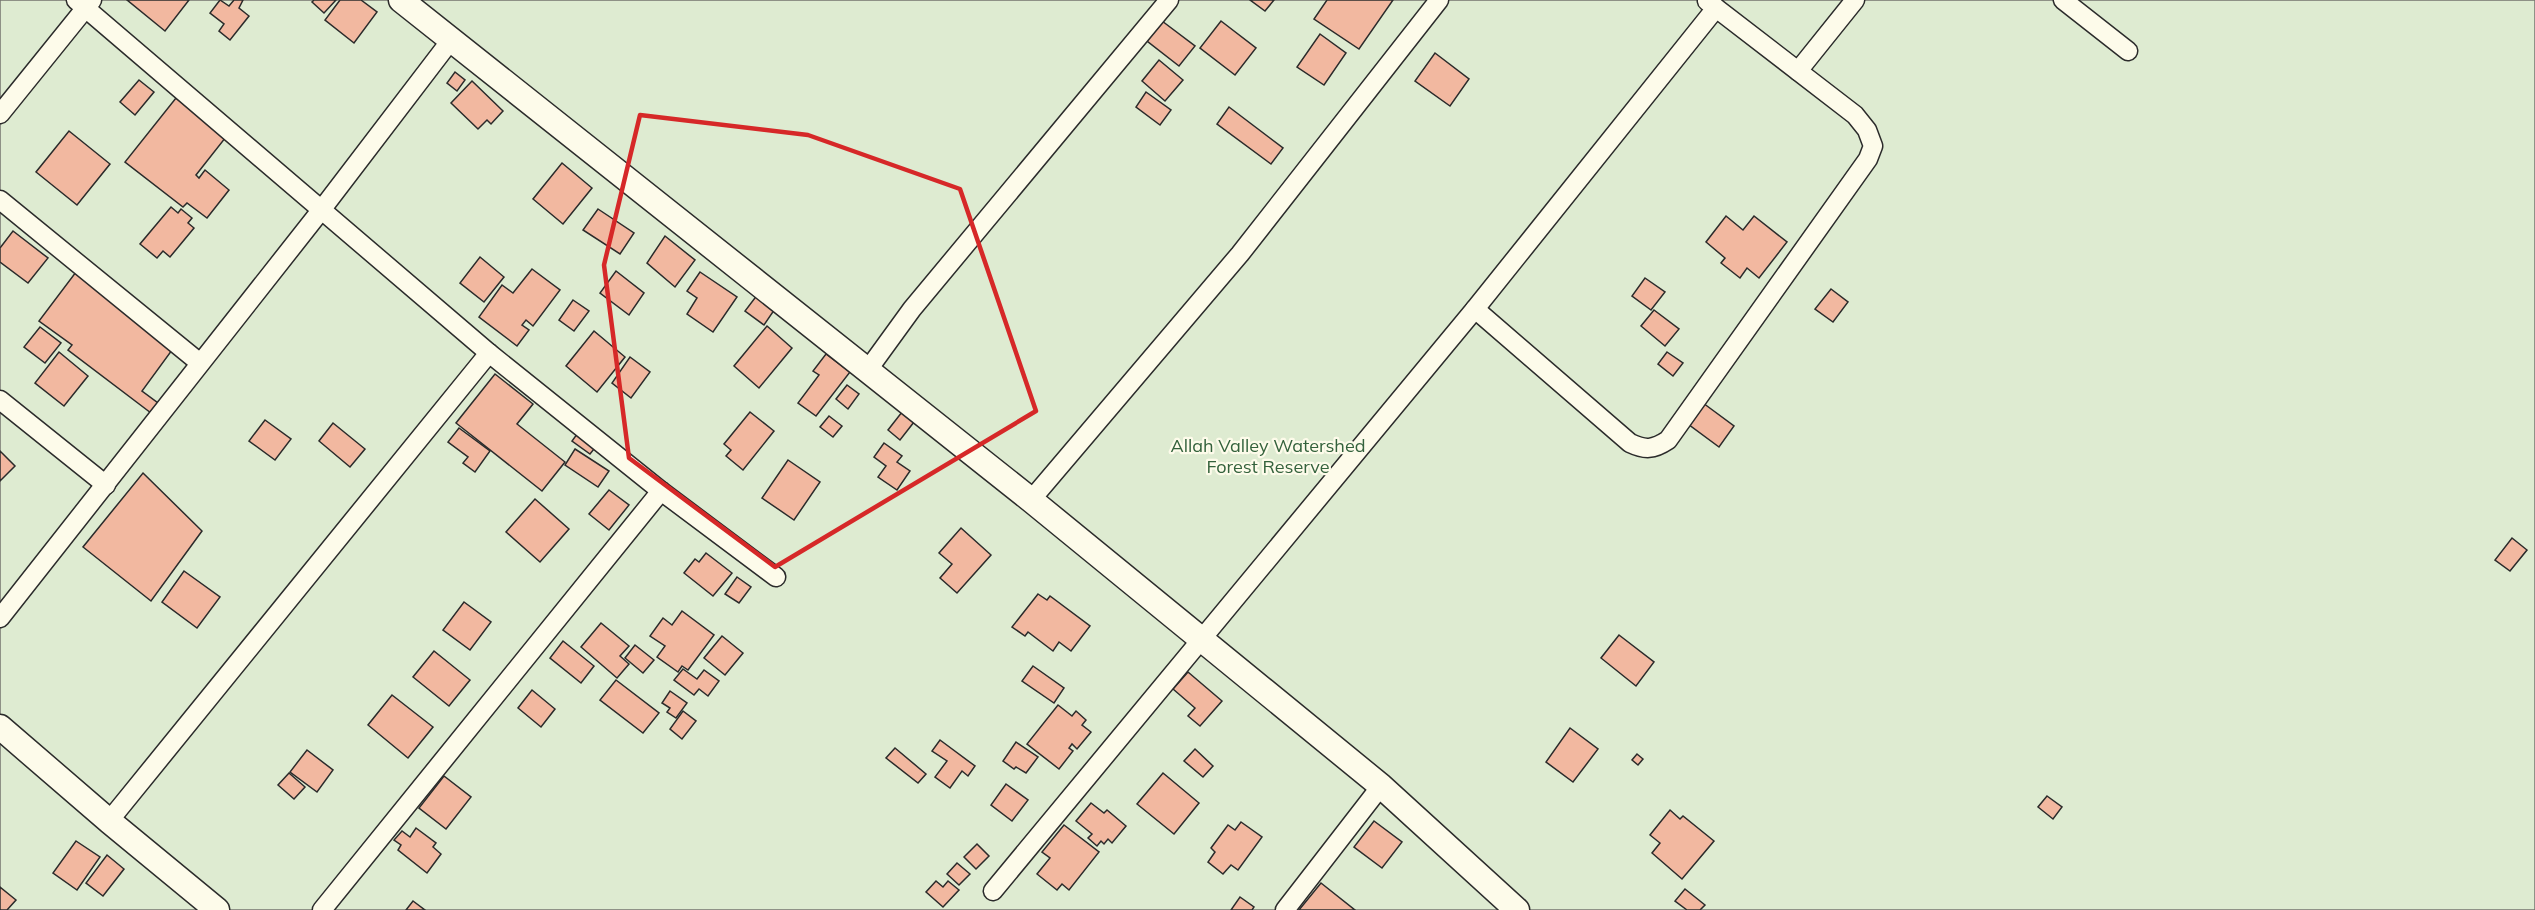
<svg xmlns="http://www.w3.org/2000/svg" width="2535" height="910" viewBox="0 0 2535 910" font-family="Mulish,sans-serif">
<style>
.green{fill:#deebd1;stroke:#74746e;stroke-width:1.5}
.building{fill:#f2b8a0;stroke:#2b2b2b;stroke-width:1.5}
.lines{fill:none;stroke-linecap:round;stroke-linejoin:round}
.minor-casing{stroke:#2b2b2b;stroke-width:21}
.tertiary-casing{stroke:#2b2b2b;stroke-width:27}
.minor{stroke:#fdfbea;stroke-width:18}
.tertiary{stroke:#fdfbea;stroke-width:24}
.marked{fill:none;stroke:#d62828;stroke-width:4.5;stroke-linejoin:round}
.labels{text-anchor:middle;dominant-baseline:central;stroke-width:4.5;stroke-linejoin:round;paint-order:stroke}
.park-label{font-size:18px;fill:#34623c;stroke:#fdfbea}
</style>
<rect width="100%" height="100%" fill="#fdfbea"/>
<rect class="green" x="0" y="0" width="2535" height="910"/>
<g class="building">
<polygon points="127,0 189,0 165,31"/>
<polygon points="220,0 229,6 234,0 243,0 239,8 249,16 230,40 219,31 224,24 210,13"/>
<polygon points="314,0 336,0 324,13 312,2"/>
<polygon points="340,0 361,0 377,12 354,43 325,20"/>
<polygon points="1250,0 1274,0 1265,11"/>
<polygon points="1327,0 1393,0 1359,49 1314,19"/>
<polygon points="1162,21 1195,46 1179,66 1147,41"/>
<polygon points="1221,21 1256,48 1235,75 1200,48"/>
<polygon points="1320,34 1346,53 1324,85 1297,67"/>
<polygon points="1435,53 1469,79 1450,106 1415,81"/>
<polygon points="1159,60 1183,80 1165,101 1142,81"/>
<polygon points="455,72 465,80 457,91 447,83"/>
<polygon points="139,80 154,92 135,115 120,102"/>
<polygon points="472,81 503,111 491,124 487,120 478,129 451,103"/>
<polygon points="1146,92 1171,110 1160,125 1136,107"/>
<polygon points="176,98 226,137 196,175 199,178 205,170 229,190 207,218 187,203 183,207 125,162"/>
<polygon points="1229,107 1283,148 1271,164 1217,124"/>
<polygon points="69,131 110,164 77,205 36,172"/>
<polygon points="562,163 592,188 563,224 533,199"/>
<polygon points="171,207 178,213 181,209 192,218 188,223 194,228 170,257 163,251 157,258 140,244"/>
<polygon points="598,209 634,233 620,254 583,230"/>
<polygon points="1726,216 1743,230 1754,216 1787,242 1759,278 1747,268 1740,278 1721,263 1725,258 1706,242"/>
<polygon points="13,231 48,258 28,283 0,262 0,248"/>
<polygon points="665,236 695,260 675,287 647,263"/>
<polygon points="480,257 504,277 484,302 460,283"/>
<polygon points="532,269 560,290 533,326 526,320 522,325 529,330 517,346 479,317 502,285 513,293"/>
<polygon points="616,271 644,293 629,315 600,293"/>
<polygon points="76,272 175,346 142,391 158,403 151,413 68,350 72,345 39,321"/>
<polygon points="700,272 737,297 713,332 687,314 697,298 687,291"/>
<polygon points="1645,278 1665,292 1651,310 1632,296"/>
<polygon points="1831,289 1848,302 1833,322 1815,309"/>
<polygon points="761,290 779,303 764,325 745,311"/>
<polygon points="573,300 589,311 574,331 559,320"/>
<polygon points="1654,310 1679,329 1665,346 1641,326"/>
<polygon points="767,326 792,348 759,388 734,366"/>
<polygon points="40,327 61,343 45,363 24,347"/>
<polygon points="594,331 625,357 597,392 566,366"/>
<polygon points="59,352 88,376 64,406 35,383"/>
<polygon points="1667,352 1683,363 1673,376 1658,364"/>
<polygon points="826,354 850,372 816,416 798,403 819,375 813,371"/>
<polygon points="630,357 650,372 631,398 612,383"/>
<polygon points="495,374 533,404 517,424 565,462 542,491 456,423"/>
<polygon points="847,385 859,394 848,409 836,399"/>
<polygon points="1703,403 1734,426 1719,447 1688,424"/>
<polygon points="750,412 774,431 743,470 726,456 731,450 724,444"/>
<polygon points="902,412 914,422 900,440 888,430"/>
<polygon points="829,416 842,426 833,437 820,427"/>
<polygon points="265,420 291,439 275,460 249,441"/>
<polygon points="333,423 365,449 350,467 319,441"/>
<polygon points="459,428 490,451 475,472 463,463 468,457 448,442"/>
<polygon points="580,430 598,444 590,454 572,441"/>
<polygon points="884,443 902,456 897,462 910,471 897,490 878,477 886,466 874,457"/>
<polygon points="575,449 609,471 598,487 565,465"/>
<polygon points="0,451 15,466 0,481"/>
<polygon points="788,460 820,482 794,520 762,498"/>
<polygon points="143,473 202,531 151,601 83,547"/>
<polygon points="609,490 629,505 609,530 589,514"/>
<polygon points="535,499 569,529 540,562 506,532"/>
<polygon points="961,528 991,555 957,593 940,578 952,564 939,553"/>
<polygon points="2512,538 2527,550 2510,571 2495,560"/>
<polygon points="706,553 732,573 713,596 684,573 695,559 699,562"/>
<polygon points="184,571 220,597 197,628 162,602"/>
<polygon points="737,577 751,587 739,603 725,594"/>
<polygon points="1038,594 1047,600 1050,596 1090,626 1071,651 1059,642 1053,651 1028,632 1025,636 1012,627"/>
<polygon points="464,602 491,622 470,650 443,630"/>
<polygon points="682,611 714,635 688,670 682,666 678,672 657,657 665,646 650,636 663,618 672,625"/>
<polygon points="601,623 629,646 620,656 629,664 617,678 581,647"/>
<polygon points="1619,635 1654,662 1636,686 1601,658"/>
<polygon points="722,636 743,653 725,675 704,658"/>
<polygon points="563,641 594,666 581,683 550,658"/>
<polygon points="635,645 654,660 643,673 625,658"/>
<polygon points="434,651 470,680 449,706 413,677"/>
<polygon points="1033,666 1064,688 1054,703 1022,681"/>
<polygon points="683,669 697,679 704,670 719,681 708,696 699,689 694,695 674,680"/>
<polygon points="1188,672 1222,701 1200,726 1188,716 1195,708 1173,689"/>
<polygon points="616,680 659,713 643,733 600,700"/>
<polygon points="532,690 555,709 541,727 518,708"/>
<polygon points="670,691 687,703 676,718 667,712 670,708 662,703"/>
<polygon points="392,695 433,727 408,758 368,725"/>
<polygon points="1058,705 1072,716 1076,711 1086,720 1082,725 1091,732 1077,749 1072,744 1069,748 1073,751 1059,769 1027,744"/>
<polygon points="683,711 696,721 682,739 670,729"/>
<polygon points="1570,728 1598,749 1573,782 1546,762"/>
<polygon points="940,740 975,766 968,776 962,771 950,788 935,777 947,761 932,751"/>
<polygon points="1016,742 1038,757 1026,773 1016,767 1014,769 1003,761"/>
<polygon points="895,748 926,774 918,783 886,758"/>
<polygon points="1195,749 1213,766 1203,777 1184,761"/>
<polygon points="307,750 333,770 317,792 290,772"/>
<polygon points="1637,754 1643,759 1638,765 1632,760"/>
<polygon points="289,773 305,787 294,799 278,785"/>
<polygon points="1163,773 1199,803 1174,834 1137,804"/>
<polygon points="444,776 471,797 446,829 419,808"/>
<polygon points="1006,784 1028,800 1012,821 991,805"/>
<polygon points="2047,796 2062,807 2053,819 2038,807"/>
<polygon points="1091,803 1104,813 1107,810 1126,826 1112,843 1108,839 1104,844 1101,841 1097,846 1088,838 1092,834 1076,821"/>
<polygon points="1670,810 1680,819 1683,816 1714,841 1682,879 1652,853 1660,843 1650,835"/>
<polygon points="1374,821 1402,842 1382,868 1354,847"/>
<polygon points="1241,822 1262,837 1238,870 1231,865 1223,874 1208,862 1215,852 1211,848 1228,825 1235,830"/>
<polygon points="1064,825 1099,852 1069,890 1062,884 1057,890 1037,874 1050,858 1042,852"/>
<polygon points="416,828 436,843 433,847 441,854 427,873 398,850 401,845 394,840 402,831 410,837"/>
<polygon points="76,841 100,857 77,890 53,873"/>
<polygon points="977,844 989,856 976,869 964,857"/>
<polygon points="107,855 124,869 103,896 86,883"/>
<polygon points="957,863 970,874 959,885 947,874"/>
<polygon points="936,881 943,887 948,881 959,890 943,907 926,892"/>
<polygon points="1321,883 1355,910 1299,910"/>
<polygon points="0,887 16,900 7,910 0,910"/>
<polygon points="1685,889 1705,905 1700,910 1687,910 1675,901"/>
<polygon points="1240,897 1254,907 1252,910 1231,910"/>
<polygon points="413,901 425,910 406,910"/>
</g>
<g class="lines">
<g class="minor-casing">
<g id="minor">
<polyline points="76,0 489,353 661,491 776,577"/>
<polyline points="2063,0 2128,51"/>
<polyline points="1798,71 1855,0"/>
<polyline points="0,114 92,0"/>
<polyline points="0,200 200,363"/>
<path d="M1475,309L1630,443C1645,450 1653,450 1668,440L1868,159L1873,146L1867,130L1855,115L1707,1"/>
<polyline points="867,371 912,309 1169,0"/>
<polyline points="0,400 106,485"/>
<polyline points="1031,500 1240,254 1439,0"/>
<polyline points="0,618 322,209 451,40"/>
<polyline points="109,821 489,353"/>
<polyline points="993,891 1475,309 1716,8"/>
<polyline points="322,910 661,491"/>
<polyline points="1285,910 1381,786"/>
</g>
</g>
<g class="tertiary-casing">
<g id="tertiary">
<polyline points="401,0 1031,500 1381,786 1517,910"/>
<polyline points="0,727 109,821 217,910"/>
</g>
</g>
<use href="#minor" class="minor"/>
<use href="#tertiary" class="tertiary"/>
</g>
<path class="marked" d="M640,115L808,135L960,189L1036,411L775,567L629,458L604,265Z"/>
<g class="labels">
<g class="park-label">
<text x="1268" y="445">Allah Valley Watershed<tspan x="1268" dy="21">Forest Reserve</tspan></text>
</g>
</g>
</svg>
